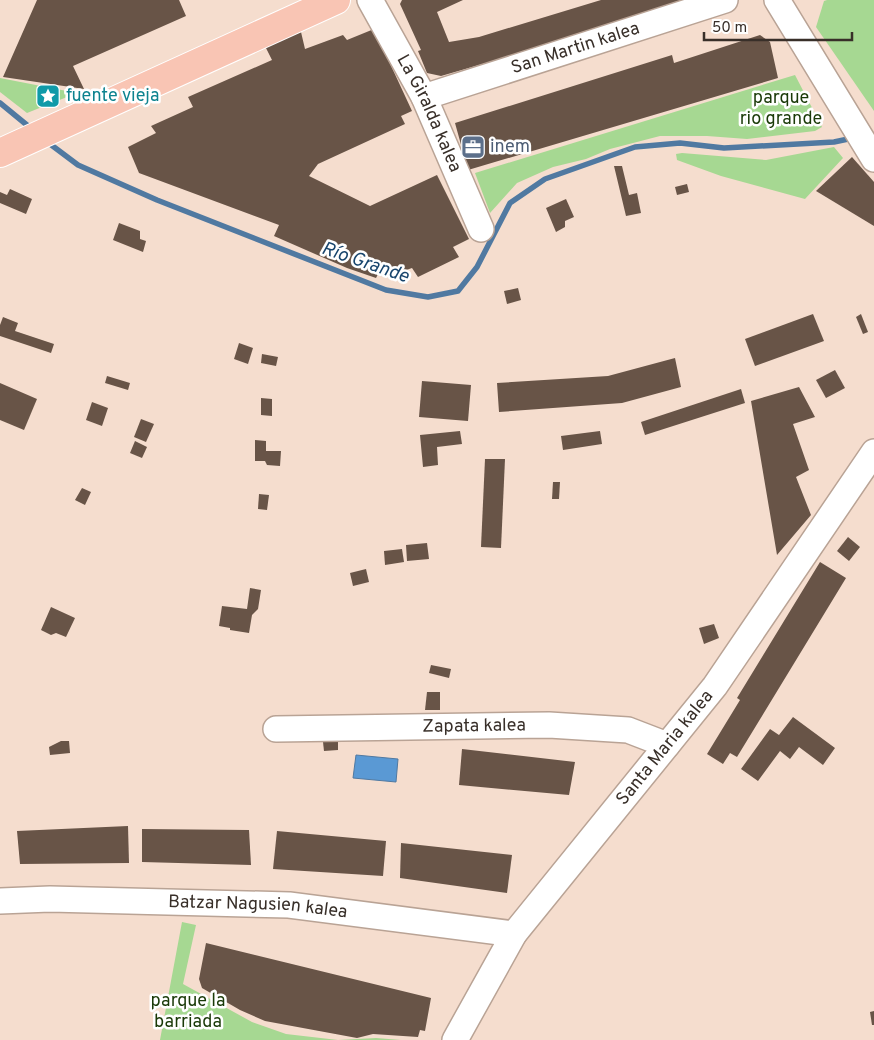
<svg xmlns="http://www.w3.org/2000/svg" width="874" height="1040" viewBox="0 0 874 1040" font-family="Overpass,sans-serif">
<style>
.green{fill:#a6d892}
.water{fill:#5a99d4;stroke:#5079a1}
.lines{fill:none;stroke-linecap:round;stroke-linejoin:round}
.stream{stroke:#5079a1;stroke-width:5.5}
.building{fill:#685447}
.minor-casing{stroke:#b9a395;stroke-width:28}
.major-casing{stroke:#fff;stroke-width:30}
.minor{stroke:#fff;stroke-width:25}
.major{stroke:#f9c5b4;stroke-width:28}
.labels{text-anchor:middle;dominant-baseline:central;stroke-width:5;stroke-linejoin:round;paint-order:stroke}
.street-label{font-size:18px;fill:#382f29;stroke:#fff}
.culture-label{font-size:18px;fill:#0d838f;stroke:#fff;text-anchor:start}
.park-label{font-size:18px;fill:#1a3a08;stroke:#fff}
.service-label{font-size:18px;fill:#4e5e75;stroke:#fff;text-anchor:start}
.water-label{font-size:19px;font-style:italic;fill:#18456d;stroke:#fff}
</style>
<rect width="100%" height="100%" fill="#f5ddce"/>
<g class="green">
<polygon points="827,0 874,0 874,111 816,27 824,1"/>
<polygon points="795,75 822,127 815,131 747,139 707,136 660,136 610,149 586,159 553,167 517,183 490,213 475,173"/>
<polygon points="0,78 77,93 27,113 0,92"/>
<polygon points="834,147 843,158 805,199 721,176 677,160 676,154 682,153 766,160"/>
<polygon points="182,922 196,925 183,984 252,1022 286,1034 338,1040 376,1038 401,1040 160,1040"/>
</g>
<polygon class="water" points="356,755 398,759 396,782 353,778"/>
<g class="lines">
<g class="stream">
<polyline points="0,103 33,130"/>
<polyline points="46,141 78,165 157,200 386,290 428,297 458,291 477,267 510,203 545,179 635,147 680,143 724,148 834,142 853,138"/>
</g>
</g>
<g class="building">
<polygon points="37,0 179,0 186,16 73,66 84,89 3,77"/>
<polygon points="402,0 463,0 437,12 449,42 479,37 601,0 713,0 487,66 486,63 441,76 427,73 418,51 421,50 400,4"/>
<polygon points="374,29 412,111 401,116 405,124 318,164 309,176 370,206 437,175 469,239 453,247 459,257 418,277 412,268 395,274 381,268 376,278 347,268 274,236 279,225 139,173 128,147 156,133 151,126 193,107 188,97 272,60 265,46 301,32 305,49 343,35 347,40"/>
<polygon points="760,35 770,42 778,78 468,170 455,123 672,55 674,63"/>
<polygon points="852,157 874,182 874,226 816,191"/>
<polygon points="614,166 622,166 629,195 637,193 641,213 626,216"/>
<polygon points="687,184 689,192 677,195 675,187"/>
<polygon points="10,189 32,199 26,214 0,203 0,192 7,195"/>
<polygon points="566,199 574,217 565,221 565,227 556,232 546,208"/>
<polygon points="119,223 140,231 140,239 146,241 143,252 113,240"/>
<polygon points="518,288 521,300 507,304 504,291"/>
<polygon points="813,314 824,341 755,366 745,339"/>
<polygon points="861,314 868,332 863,334 856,317"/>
<polygon points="3,317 18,323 15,331 54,344 51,353 0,336 0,325"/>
<polygon points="239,343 253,348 248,364 234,359"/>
<polygon points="262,354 278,357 276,366 261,363"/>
<polygon points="675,358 681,387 622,403 499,412 497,383 608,376"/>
<polygon points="835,370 845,388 826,398 816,380"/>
<polygon points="107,376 130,383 128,390 105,383"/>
<polygon points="422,381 471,385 468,421 419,417"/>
<polygon points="0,383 37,399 24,430 0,420"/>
<polygon points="799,387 815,417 793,424 809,470 796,477 811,515 777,555 751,401"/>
<polygon points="741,389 745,403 645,435 641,422"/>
<polygon points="261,398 272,399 272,416 261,415"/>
<polygon points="92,402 108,408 102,426 86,420"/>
<polygon points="141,419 154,424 146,442 134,437"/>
<polygon points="460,431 462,444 437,447 438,465 423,467 420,435"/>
<polygon points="600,431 602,444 563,450 561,436"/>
<polygon points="255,440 266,441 266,451 281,451 280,466 267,465 265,461 255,461"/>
<polygon points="135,441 147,447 142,458 130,453"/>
<polygon points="485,459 505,459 501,548 481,547"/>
<polygon points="553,482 560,482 559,499 552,499"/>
<polygon points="82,488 91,492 85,505 75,500"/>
<polygon points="259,494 269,495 267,510 258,509"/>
<polygon points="848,537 860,547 849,561 837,551"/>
<polygon points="427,543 429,559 407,561 406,545"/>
<polygon points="402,549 404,562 385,565 384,551"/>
<polygon points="820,562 846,578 737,757 730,753 723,764 707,754 740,700 737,698"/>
<polygon points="366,569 369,582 353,586 350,573"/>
<polygon points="250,588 261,590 258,609 252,615 249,633 230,630 230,628 219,626 222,606 247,609"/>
<polygon points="51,607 75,618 66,637 56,633 51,635 41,630"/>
<polygon points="714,624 719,638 704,644 699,628"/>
<polygon points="431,665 451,669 449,678 429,673"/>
<polygon points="427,692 440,692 440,710 425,710"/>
<polygon points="793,717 835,748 823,765 799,747 790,759 780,751 758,781 741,769 770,729 779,735"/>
<polygon points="61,741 69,741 70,753 50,755 49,747"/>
<polygon points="338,741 338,750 324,751 323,742"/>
<polygon points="462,749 575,762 569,795 459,785"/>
<polygon points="128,826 129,863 20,864 17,831"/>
<polygon points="142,829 249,830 251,865 142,862"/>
<polygon points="277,831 386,841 383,876 273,869"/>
<polygon points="401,843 512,855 507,893 400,878"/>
<polygon points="206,943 431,998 425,1031 420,1030 418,1037 373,1034 357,1038 265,1021 240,1010 202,988 199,979"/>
<polygon points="874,1011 874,1025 872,1025 870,1012"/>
</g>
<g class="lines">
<g class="minor-casing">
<g id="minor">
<path id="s1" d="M370,0L424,97L481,229"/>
<polyline points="777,0 874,159"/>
<path id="s2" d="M424,97L725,0"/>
<path id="s3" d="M276,729L549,725L628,730L667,745"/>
<path id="s4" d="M0,901L50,899L289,905L514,934"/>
<path id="s5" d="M455,1040L514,934L715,686L874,452"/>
</g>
</g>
<g class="major-casing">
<polyline id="major" points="0,153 336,0"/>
</g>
<use href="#minor" class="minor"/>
<use href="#major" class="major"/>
</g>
<defs>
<g id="sight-square" transform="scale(1.25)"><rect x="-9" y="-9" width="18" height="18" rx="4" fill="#0f9aa8" stroke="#fff"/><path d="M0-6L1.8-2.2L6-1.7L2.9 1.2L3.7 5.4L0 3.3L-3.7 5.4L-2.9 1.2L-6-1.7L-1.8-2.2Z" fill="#fff"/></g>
<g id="office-square" transform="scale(1.25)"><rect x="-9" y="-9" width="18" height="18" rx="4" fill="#5c6f8a" stroke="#fff"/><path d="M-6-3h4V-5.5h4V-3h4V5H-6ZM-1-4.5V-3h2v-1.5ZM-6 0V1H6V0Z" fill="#fff"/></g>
</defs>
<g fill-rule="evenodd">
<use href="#sight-square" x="48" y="96"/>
<use href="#office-square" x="473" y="147"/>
</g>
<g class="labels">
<g class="street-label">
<text stroke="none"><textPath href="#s2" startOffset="159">San Martin kalea</textPath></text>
<text stroke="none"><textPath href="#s1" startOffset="128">La Giralda kalea</textPath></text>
<text stroke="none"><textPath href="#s3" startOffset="198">Zapata kalea</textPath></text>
<text stroke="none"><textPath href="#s5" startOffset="361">Santa Maria kalea</textPath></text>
<text stroke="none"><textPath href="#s4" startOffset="258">Batzar Nagusien kalea</textPath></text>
</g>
<g class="culture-label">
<text x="66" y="96">fuente vieja</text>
</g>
<g class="park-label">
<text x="781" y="98">parque<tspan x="781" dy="21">rio grande</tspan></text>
<text x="188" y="1001">parque la<tspan x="188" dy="21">barriada</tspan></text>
</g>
<g class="service-label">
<text x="490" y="147">inem</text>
</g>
<g class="water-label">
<text transform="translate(365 263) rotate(19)">Río Grande</text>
</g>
</g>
<path d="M704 32v8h148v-8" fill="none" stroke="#382f29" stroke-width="2.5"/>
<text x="712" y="32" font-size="15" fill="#382f29" stroke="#ffffff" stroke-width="4" paint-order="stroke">50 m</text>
</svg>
